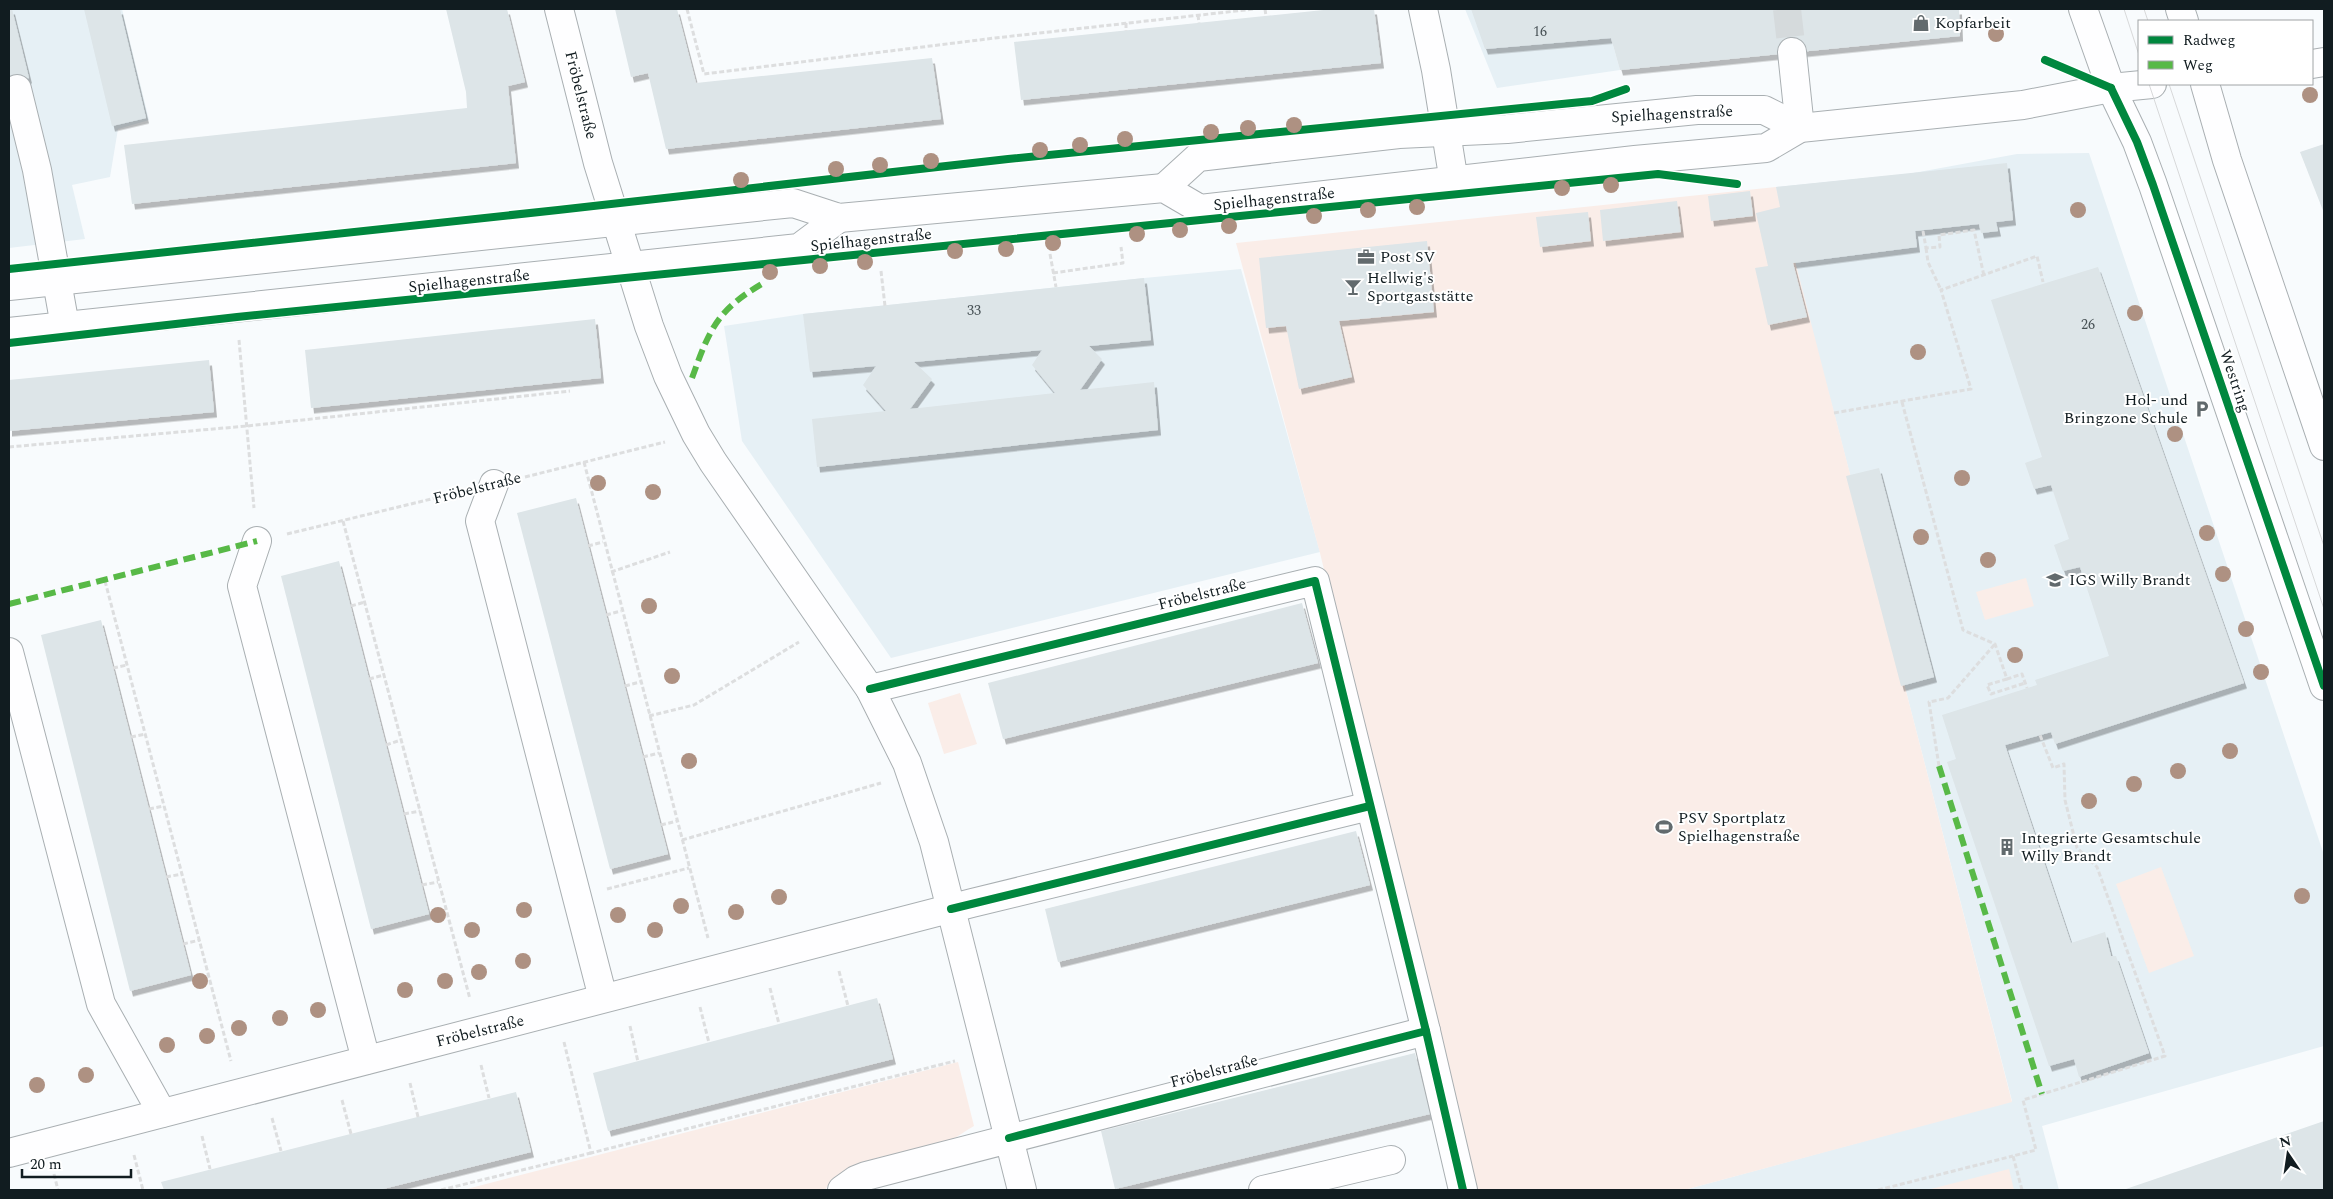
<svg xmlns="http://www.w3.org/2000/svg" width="2333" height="1199" viewBox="0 0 2333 1199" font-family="Spectral,serif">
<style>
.built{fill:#e6f0f5}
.green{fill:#faede8}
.building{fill:#dde5e8;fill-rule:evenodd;filter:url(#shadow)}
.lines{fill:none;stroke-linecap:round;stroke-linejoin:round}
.minor-tunnel{stroke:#d5dadc;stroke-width:28;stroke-dasharray:28 14;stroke-linecap:butt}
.minor-casing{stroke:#a9afb2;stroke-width:30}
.major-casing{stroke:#a9afb2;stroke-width:30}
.path{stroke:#dddedf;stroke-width:3;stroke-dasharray:5 2.5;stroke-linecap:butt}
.minor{stroke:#fefeff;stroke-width:28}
.major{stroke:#fefeff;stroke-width:28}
.tram{stroke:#d8d9da;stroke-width:1}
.quiet{stroke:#58b947;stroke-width:6;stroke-dasharray:12 6;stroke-linecap:butt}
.cycleway-casing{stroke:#fff;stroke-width:11}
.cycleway{stroke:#00873e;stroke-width:8}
.tree{fill:#ae9182}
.labels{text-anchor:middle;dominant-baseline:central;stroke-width:4;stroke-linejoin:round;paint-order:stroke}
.number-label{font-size:14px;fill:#465054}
.poi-label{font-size:16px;fill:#111c20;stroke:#fff;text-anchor:start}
.street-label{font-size:16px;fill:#111c20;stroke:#fff}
</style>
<defs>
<filter id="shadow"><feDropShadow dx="3" dy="5.5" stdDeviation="0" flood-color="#0004"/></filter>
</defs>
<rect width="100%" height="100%" fill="#f8fbfd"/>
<g class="built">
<polygon points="9,9 122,9 149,120 118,129 110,177 72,185 85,239 9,248"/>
<polygon points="1465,9 1599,9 1611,38 1620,70 1497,88"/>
<polygon points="2089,153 2324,855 2324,1046 2042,1126 2059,1190 1684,1190 2012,1101 1834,413 1793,263 1776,187 1908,174 2017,154"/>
<polygon points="1241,269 1320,552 891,658 742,441 724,326 803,314 1144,278"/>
</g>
<g class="green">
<polygon points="1776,187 2012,1102 1684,1190 1474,1190 1320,553 1236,243"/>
<polygon points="2026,578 2034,606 1985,620 1976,592"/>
<polygon points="960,693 977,744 944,754 928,703"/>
<polygon points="2161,867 2194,956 2149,973 2116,884"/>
<path d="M958,1062L974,1126C965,1131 956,1138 947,1142C908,1157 850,1151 825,1190H463Z"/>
<polygon points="2009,1169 2014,1190 1927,1190"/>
</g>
<g class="building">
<polygon points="9,9 12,9 29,78 9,83"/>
<polygon points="84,9 120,9 146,118 112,126"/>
<polygon points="446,9 507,9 525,82 508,86 516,163 132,204 124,145 467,108 466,92"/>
<polygon points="615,9 677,9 696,83 932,58 941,119 666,149 648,73 631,77"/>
<polygon points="1333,9 1374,9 1381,63 1021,100 1014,42"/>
<polygon points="1471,9 1959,9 1960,36 1620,70 1611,38 1485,49"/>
<polygon points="2324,144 2324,213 2300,152"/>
<polygon points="2007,163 2013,220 1996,222 1998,231 1981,233 1979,224 1915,231 1917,247 1793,263 1807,317 1768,325 1755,268 1768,266 1756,213 1780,207 1776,187"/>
<polygon points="1750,191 1753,216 1711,221 1708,196"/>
<polygon points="1677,201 1681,232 1603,241 1600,210"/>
<polygon points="1588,212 1591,241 1540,247 1536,217"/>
<polygon points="1427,241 1434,312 1339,321 1352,377 1299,389 1286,326 1266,328 1259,258"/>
<polygon points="2098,267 2244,683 2055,744 2051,732 2005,745 2071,943 2105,932 2111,956 2116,956 2149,1053 2079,1077 2074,1059 2049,1066 1947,762 1956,759 1942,715 2037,685 2035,680 2109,656 2080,567 2063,571 2054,545 2069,539 2051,485 2034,489 2025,463 2042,457 1991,300"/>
<path d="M1144,278L1151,340L1089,346L1102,359L1080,390L1154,382L1158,430L817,467L812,419L886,411L863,385L876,366L810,372L803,314ZM1042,350L1032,365L1055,393L910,409L932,379L914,362Z"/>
<polygon points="595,319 601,378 311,408 305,350"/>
<polygon points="209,360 214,412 9,431 9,380"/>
<polygon points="1879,468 1934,677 1901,686 1846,476"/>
<polygon points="576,498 668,854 610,869 517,513"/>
<polygon points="339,561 429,914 371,929 281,576"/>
<polygon points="1302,603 1318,663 1003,739 988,683"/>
<polygon points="101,620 191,975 130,991 41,635"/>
<polygon points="1356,831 1370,885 1058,962 1045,909"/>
<polygon points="877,998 893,1059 608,1131 593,1073"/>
<polygon points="1415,1053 1430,1114 1115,1189 1101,1131"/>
<polygon points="516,1092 531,1152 379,1190 164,1190 161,1182"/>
<polygon points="2324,1121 2324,1190 2123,1190 2202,1163"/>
</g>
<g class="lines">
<polyline class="minor-tunnel" points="1787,9 1792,52"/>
<g class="minor-casing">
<g id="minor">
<polyline points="559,9 598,163 649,326 668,376 696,434 713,462 870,689 907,763 934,842 1022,1190"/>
<polyline points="1423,9 1436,70 1454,182"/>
<polyline points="1792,52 1800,128"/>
<polyline points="2312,64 2324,62"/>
<polyline points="17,89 37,170 65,326"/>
<polyline points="1164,188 1198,157 1399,134 1507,129 1697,110 1764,110 1800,128"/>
<polyline points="9,286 793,203 839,218 1164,188 1200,209 1635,160 1766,148 1800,128 2023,105 2111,88 2152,84"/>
<polyline points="9,332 799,248 839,218"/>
<polyline points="494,484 480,521 603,998"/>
<polyline points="257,541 242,586 366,1060"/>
<polyline points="9,652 101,1004 162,1113"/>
<polyline points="870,689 1315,581 1426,1031 1463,1190"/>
<polyline points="9,1153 972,903 1370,806"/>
<polyline points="842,1190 856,1180 866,1176 1426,1031"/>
<polyline points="1263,1190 1391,1160"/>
</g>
</g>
<g class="major-casing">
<g id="major">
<polyline points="2083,9 2111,88 2137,142 2153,185 2324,686"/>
<polyline points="2180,9 2184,21"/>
<polyline points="2205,84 2227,160 2324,446"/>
</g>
</g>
<g class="path">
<polyline points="687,9 704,74 995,38 1254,9"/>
<polyline points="1265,9 1266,16"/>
<polyline points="1198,15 1199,23"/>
<polyline points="1126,23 1126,31"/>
<polyline points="1923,231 1926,248 1940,247 1939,235 1974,230 1984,276"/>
<polyline points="1926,248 1928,262 1941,290"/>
<polyline points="1050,254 1056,287"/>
<polyline points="881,271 885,306"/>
<polyline points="1053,273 1123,263 1121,247"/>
<polyline points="239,340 254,508"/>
<polyline points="1902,402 1963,630 1995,644 2007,679 2022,674 2027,688"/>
<polyline points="1834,413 1971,389 1941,290 2037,256 2043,282"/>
<polyline points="9,447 247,426 570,391"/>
<polyline points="584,462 708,938"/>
<polyline points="525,477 665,442"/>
<polyline points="343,521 470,999"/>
<polyline points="287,534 456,493"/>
<polyline points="588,546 603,542"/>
<polyline points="611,572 670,552"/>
<polyline points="105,581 231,1061"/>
<polyline points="351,606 365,602"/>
<polyline points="606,615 621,611"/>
<polyline points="113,668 127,665"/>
<polyline points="369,679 384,675"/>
<polyline points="2007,679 1987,685 1991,694 2025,683"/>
<polyline points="625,686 640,682"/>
<polyline points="649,716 694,705 799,642"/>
<polyline points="131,737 146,734"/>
<polyline points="386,745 401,740"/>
<polyline points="643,757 659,753"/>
<polyline points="1939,766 1929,702 1948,698 1995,644"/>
<polyline points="149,809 164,806"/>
<polyline points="404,814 420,811"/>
<polyline points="661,825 677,821"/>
<polyline points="682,840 881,783"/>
<polyline points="166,877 182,874"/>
<polyline points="422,885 438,882"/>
<polyline points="607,889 689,868"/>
<polyline points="183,944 200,940"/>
<polyline points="839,971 848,1006"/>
<polyline points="770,988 779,1024"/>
<polyline points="700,1007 709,1043"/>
<polyline points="630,1026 638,1062"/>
<polyline points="564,1042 591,1153 955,1061"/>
<polyline points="481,1065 489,1098"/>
<polyline points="410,1083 418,1117"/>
<polyline points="342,1100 351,1134"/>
<polyline points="272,1118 281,1151"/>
<polyline points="202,1136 210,1169"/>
<polyline points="134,1155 143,1190"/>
<polyline points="54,1174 58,1190"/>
<polyline points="441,1190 591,1153"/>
<polyline points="1878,1190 2013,1156"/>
<polyline points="2022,1190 2013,1156 2036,1150 2023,1100 2165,1056 2097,867 2077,848 2065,800 2064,764 2053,768 2040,735"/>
</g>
<use href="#minor" class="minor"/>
<use href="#major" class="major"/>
<g class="tram">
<polyline points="2124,9 2139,55"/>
<polyline points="2144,9 2148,21"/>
<polyline points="2149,84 2324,609"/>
<polyline points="2169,84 2324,546"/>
</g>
<g class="quiet">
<path d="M692,378C710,328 717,310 765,282"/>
<polyline points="9,604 257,541"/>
<polyline points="1939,766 2042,1094"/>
</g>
<g class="cycleway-casing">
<g id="cycleway">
<polyline points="2045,60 2111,88"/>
<polyline points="2111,88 2137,142 2153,185 2324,686"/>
<polyline points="9,269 558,210 1008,159 1592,101 1626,89"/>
<polyline points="9,343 237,317 1658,174 1737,184"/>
<polyline points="870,689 1315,581 1426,1031 1463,1190"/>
<polyline points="951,909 1370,806"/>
<polyline points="1009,1138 1426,1031"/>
</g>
</g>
<use href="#cycleway" class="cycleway"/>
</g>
<g class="tree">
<circle cx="1996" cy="34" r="8"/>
<circle cx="2310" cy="95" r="8"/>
<circle cx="1294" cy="125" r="8"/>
<circle cx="1248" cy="128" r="8"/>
<circle cx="1211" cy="132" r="8"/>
<circle cx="1125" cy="139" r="8"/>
<circle cx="1080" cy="145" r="8"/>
<circle cx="1040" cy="150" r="8"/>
<circle cx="931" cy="161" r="8"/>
<circle cx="880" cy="165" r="8"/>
<circle cx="836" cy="169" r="8"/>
<circle cx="741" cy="180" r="8"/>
<circle cx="1611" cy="185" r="8"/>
<circle cx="1562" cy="188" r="8"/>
<circle cx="1417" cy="207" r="8"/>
<circle cx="1368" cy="210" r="8"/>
<circle cx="2078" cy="210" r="8"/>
<circle cx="1314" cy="216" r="8"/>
<circle cx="1229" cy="226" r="8"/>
<circle cx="1180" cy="230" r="8"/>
<circle cx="1137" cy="234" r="8"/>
<circle cx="1053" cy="243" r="8"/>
<circle cx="1006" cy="249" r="8"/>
<circle cx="955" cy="251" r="8"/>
<circle cx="865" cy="262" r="8"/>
<circle cx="820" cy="266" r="8"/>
<circle cx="770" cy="272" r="8"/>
<circle cx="2135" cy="313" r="8"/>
<circle cx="1918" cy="352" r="8"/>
<circle cx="2175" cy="434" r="8"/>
<circle cx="1962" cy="478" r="8"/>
<circle cx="598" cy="483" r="8"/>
<circle cx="653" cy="492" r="8"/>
<circle cx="2207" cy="533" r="8"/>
<circle cx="1921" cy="537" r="8"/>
<circle cx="1988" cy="560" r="8"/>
<circle cx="2223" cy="574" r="8"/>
<circle cx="649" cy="606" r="8"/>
<circle cx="2246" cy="629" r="8"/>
<circle cx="2015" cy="655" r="8"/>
<circle cx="2261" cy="672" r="8"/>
<circle cx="672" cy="676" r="8"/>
<circle cx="2230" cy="751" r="8"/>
<circle cx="689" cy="761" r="8"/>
<circle cx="2178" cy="771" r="8"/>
<circle cx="2134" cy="784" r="8"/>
<circle cx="2089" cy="801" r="8"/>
<circle cx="2302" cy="896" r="8"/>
<circle cx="779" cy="897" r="8"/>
<circle cx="681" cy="906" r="8"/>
<circle cx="524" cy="910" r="8"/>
<circle cx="736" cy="912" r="8"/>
<circle cx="438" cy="915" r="8"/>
<circle cx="618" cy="915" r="8"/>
<circle cx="472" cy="930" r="8"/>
<circle cx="655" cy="930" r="8"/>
<circle cx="523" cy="961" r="8"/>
<circle cx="479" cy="972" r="8"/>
<circle cx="200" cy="981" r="8"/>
<circle cx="445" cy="981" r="8"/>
<circle cx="405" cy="990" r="8"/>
<circle cx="318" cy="1010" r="8"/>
<circle cx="280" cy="1018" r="8"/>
<circle cx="239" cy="1028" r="8"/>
<circle cx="207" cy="1036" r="8"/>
<circle cx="167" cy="1045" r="8"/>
<circle cx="86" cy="1075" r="8"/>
<circle cx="37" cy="1085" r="8"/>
</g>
<defs>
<g id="shop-bare" transform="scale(1.35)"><path d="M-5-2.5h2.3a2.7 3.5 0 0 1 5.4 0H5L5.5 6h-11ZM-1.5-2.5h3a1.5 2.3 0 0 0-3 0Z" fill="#626a6d" stroke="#fff" stroke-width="2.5" paint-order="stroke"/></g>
<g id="office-bare" transform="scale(1.35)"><path d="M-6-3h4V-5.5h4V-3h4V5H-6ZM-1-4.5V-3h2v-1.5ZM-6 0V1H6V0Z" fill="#626a6d" stroke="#fff" stroke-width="2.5" paint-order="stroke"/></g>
<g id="bar-bare" transform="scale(1.35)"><path d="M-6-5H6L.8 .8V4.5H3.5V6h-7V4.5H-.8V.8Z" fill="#626a6d" stroke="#fff" stroke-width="2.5" paint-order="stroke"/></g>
<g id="parking-bare" transform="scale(1.35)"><path d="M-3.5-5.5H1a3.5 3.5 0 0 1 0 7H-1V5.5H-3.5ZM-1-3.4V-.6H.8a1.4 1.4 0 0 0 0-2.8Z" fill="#626a6d" stroke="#fff" stroke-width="2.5" paint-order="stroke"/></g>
<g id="school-bare" transform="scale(1.35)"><path d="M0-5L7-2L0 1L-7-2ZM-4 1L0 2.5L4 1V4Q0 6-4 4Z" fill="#626a6d" stroke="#fff" stroke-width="2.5" paint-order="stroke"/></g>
<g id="stadium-bare" transform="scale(1.35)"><path d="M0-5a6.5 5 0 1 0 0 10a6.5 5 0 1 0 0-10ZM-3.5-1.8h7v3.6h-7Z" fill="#626a6d" stroke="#fff" stroke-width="2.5" paint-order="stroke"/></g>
<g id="building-bare" transform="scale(1.35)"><path d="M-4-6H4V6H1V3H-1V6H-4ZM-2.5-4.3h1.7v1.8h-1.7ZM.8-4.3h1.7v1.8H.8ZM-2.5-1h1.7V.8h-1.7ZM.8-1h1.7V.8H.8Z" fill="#626a6d" stroke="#fff" stroke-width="2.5" paint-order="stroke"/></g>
</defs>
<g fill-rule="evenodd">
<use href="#shop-bare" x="1921" y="23"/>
<use href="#office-bare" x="1366" y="257"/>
<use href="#bar-bare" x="1353" y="287"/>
<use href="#parking-bare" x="2202" y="409"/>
<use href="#school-bare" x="2055" y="580"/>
<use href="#stadium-bare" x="1664" y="827"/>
<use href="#building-bare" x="2007" y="847"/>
</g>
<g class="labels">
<g class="number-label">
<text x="1540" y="31">16</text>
<text x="974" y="310">33</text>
<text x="2088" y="324">26</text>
</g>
<g class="poi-label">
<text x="1935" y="23">Kopfarbeit</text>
<text x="1380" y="257">Post SV</text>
<text x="1367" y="278">Hellwig's<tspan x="1367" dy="18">Sportgaststätte</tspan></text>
<text x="2188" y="400" text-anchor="end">Hol- und<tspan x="2188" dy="18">Bringzone Schule</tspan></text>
<text x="2069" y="580">IGS Willy Brandt</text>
<text x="1678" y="818">PSV Sportplatz<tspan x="1678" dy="18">Spielhagenstraße</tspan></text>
<text x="2021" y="838">Integrierte Gesamtschule<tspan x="2021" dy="18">Willy Brandt</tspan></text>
</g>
<g class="street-label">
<text transform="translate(581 95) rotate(76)">Fröbelstraße</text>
<text transform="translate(1672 114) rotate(-3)">Spielhagenstraße</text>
<text transform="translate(1274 199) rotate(-6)">Spielhagenstraße</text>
<text transform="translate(871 240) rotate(-6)">Spielhagenstraße</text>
<text transform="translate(469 281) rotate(-6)">Spielhagenstraße</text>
<text transform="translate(2235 381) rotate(71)">Westring</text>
<text transform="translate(477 488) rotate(-14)">Fröbelstraße</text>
<text transform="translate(1202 594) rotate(-14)">Fröbelstraße</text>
<text transform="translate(480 1031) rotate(-14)">Fröbelstraße</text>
<text transform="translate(1214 1071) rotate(-15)">Fröbelstraße</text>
</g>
</g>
<rect width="2333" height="1199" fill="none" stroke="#111c20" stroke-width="20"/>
<rect x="2138" y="20" width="175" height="65" fill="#ffffff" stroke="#a0a4a6"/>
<rect x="2148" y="36" width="25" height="8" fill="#00873e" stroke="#a0a4a6"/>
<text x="2183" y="45" font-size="15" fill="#111c20">Radweg</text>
<rect x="2148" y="61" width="25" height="8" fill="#58b947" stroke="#a0a4a6"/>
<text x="2183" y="70" font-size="15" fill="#111c20">Weg</text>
<g transform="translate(2288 1154) rotate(347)" stroke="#ffffff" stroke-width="4" paint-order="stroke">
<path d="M0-4L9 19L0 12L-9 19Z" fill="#111c20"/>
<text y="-8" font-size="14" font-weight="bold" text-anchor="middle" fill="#111c20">N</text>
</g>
<path d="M22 1169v8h109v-8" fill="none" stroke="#111c20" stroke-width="2.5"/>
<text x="30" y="1169" font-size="15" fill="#111c20" stroke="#ffffff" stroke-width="4" paint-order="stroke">20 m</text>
</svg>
